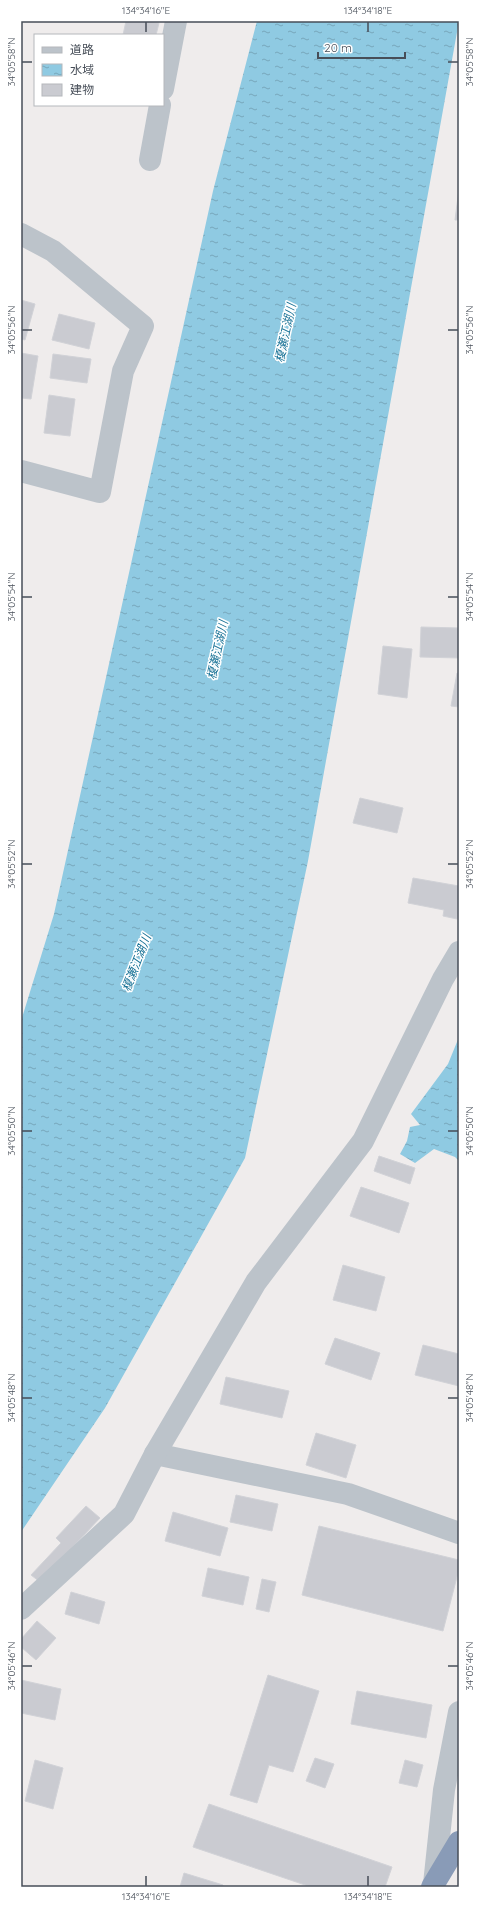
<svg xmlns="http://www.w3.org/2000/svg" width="480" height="1908" viewBox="0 0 480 1908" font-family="Quicksand,'Noto Sans JP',sans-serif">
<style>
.water{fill:url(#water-ripples)}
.building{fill:#cacbd1;stroke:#d1d2d7}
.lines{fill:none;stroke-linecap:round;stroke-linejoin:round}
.minor{stroke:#bcc3ca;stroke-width:22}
.highway{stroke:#899bb7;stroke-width:22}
.ticks{fill:none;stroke:#474e58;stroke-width:1.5}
.labels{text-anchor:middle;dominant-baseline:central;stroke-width:3;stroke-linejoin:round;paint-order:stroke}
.water-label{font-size:12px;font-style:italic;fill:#1a7397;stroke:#fff}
.neatline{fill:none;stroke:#474e58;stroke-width:1.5}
.ticks-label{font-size:10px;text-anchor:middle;fill:#474e58}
</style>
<defs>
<pattern id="water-ripples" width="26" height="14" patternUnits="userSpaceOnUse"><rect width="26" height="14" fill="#8fcae2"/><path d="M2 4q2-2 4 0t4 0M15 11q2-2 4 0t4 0" fill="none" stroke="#77a6ba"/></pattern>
</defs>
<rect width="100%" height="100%" fill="#efecec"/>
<g class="water">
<polygon points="257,21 459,21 308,861 245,1158 105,1408 21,1532 21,1021 54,914 213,191"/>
<polygon points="459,1037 459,1161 455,1157 434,1149 415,1163 400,1154 407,1141 410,1127 420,1125 411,1114 448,1064"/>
</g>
<g class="building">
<polygon points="126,21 149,21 159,23 156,35 123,35"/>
<polygon points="459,189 459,220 455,220"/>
<polygon points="21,300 35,304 25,340 21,339"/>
<polygon points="59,314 95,323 89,349 52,340"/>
<polygon points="21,353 38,356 31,399 21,398"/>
<polygon points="53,354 91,359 87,383 50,378"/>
<polygon points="49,395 75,399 70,436 44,433"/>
<polygon points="421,627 459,628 459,658 420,657"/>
<polygon points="383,646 412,649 407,698 378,694"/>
<polygon points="457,673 459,673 459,707 451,706"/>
<polygon points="360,798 403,808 397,833 353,823"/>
<polygon points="413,878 459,886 457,919 443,916 444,910 408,903"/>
<polygon points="379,1156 415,1168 410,1184 374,1171"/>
<polygon points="361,1187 409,1203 399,1233 350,1216"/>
<polygon points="343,1265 385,1277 376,1311 333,1300"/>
<polygon points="335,1338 380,1353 371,1380 325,1364"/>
<polygon points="423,1345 459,1354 459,1386 415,1375"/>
<polygon points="226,1377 289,1391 282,1418 220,1404"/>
<polygon points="316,1433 356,1445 346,1478 306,1465"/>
<polygon points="236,1495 278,1504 272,1531 230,1522"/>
<polygon points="86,1506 100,1518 40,1582 31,1575 61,1543 56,1538"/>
<polygon points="173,1512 228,1528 220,1556 165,1541"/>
<polygon points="319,1526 459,1560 459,1569 443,1631 302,1595"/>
<polygon points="208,1568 249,1577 243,1605 202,1596"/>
<polygon points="262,1579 276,1582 269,1612 256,1609"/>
<polygon points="71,1592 105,1602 99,1624 65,1614"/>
<polygon points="37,1621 56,1638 36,1660 21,1647 21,1639"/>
<polygon points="268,1675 319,1691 293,1772 269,1765 257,1803 230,1795"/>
<polygon points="21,1680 61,1689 55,1720 21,1713"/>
<polygon points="357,1691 432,1705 426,1738 351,1724"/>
<polygon points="315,1758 334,1764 325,1788 306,1781"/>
<polygon points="35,1760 63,1768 53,1809 25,1801"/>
<polygon points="405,1760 423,1765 417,1787 399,1783"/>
<polygon points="209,1804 392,1867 385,1887 311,1887 193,1847"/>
<polygon points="184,1873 223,1885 223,1887 180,1887"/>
</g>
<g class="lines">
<g class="minor">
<polyline points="163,89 176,21"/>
<polyline points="150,160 160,105"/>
<polyline points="21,234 53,251 143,326 123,371 100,492 21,471"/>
<polyline points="155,1454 348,1494 459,1533"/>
<polyline points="21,1609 124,1514 155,1454 256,1282 363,1141 443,979 459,952"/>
<polyline points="434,1884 444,1790 459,1712"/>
</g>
<polyline class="highway" points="432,1887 459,1842"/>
</g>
<path class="ticks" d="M146,22V32M368,22V32M22,62H32M448,62H458M22,330H32M448,330H458M22,597H32M448,597H458M22,864H32M448,864H458M22,1131H32M448,1131H458M22,1398H32M448,1398H458M22,1666H32M448,1666H458M146,1876V1886M368,1876V1886"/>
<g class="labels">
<g class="water-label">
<text transform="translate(285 333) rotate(-78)">榎瀬江湖川</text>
<text transform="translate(217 650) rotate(-78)">榎瀬江湖川</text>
<text transform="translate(136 963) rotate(-69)">榎瀬江湖川</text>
</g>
</g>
<rect width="480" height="1908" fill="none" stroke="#ffffff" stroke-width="44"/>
<rect x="34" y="34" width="130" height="72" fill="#ffffff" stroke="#b5b8bc"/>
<rect x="42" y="47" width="20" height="6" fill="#bcc3ca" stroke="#b5b8bc"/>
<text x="70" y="54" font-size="12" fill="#474e58">道路</text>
<rect x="42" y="64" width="20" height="12" fill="url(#water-ripples)" stroke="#b5b8bc"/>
<text x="70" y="74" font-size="12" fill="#474e58">水域</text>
<rect x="42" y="84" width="20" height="12" fill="#cacbd1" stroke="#b5b8bc"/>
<text x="70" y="94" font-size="12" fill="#474e58">建物</text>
<path d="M318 52v6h87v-6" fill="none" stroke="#474e58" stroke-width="2"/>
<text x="324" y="52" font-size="12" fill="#474e58" stroke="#ffffff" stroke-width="3" paint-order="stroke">20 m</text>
<rect x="22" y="22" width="436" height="1864" class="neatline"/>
<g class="ticks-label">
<text x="146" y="14">134°34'16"E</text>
<text x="368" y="14">134°34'18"E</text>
<text transform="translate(11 62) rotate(-90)" y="4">34°05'58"N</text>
<text transform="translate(469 62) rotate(-90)" y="4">34°05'58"N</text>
<text transform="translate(11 330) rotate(-90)" y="4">34°05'56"N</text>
<text transform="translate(469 330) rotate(-90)" y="4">34°05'56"N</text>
<text transform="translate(11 597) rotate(-90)" y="4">34°05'54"N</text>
<text transform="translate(469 597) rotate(-90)" y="4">34°05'54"N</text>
<text transform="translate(11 864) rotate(-90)" y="4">34°05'52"N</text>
<text transform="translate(469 864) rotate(-90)" y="4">34°05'52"N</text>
<text transform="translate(11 1131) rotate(-90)" y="4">34°05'50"N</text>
<text transform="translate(469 1131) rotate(-90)" y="4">34°05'50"N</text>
<text transform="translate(11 1398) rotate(-90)" y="4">34°05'48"N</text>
<text transform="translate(469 1398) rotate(-90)" y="4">34°05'48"N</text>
<text transform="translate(11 1666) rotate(-90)" y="4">34°05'46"N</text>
<text transform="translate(469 1666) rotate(-90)" y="4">34°05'46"N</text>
<text x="146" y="1900">134°34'16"E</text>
<text x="368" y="1900">134°34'18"E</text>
</g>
</svg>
